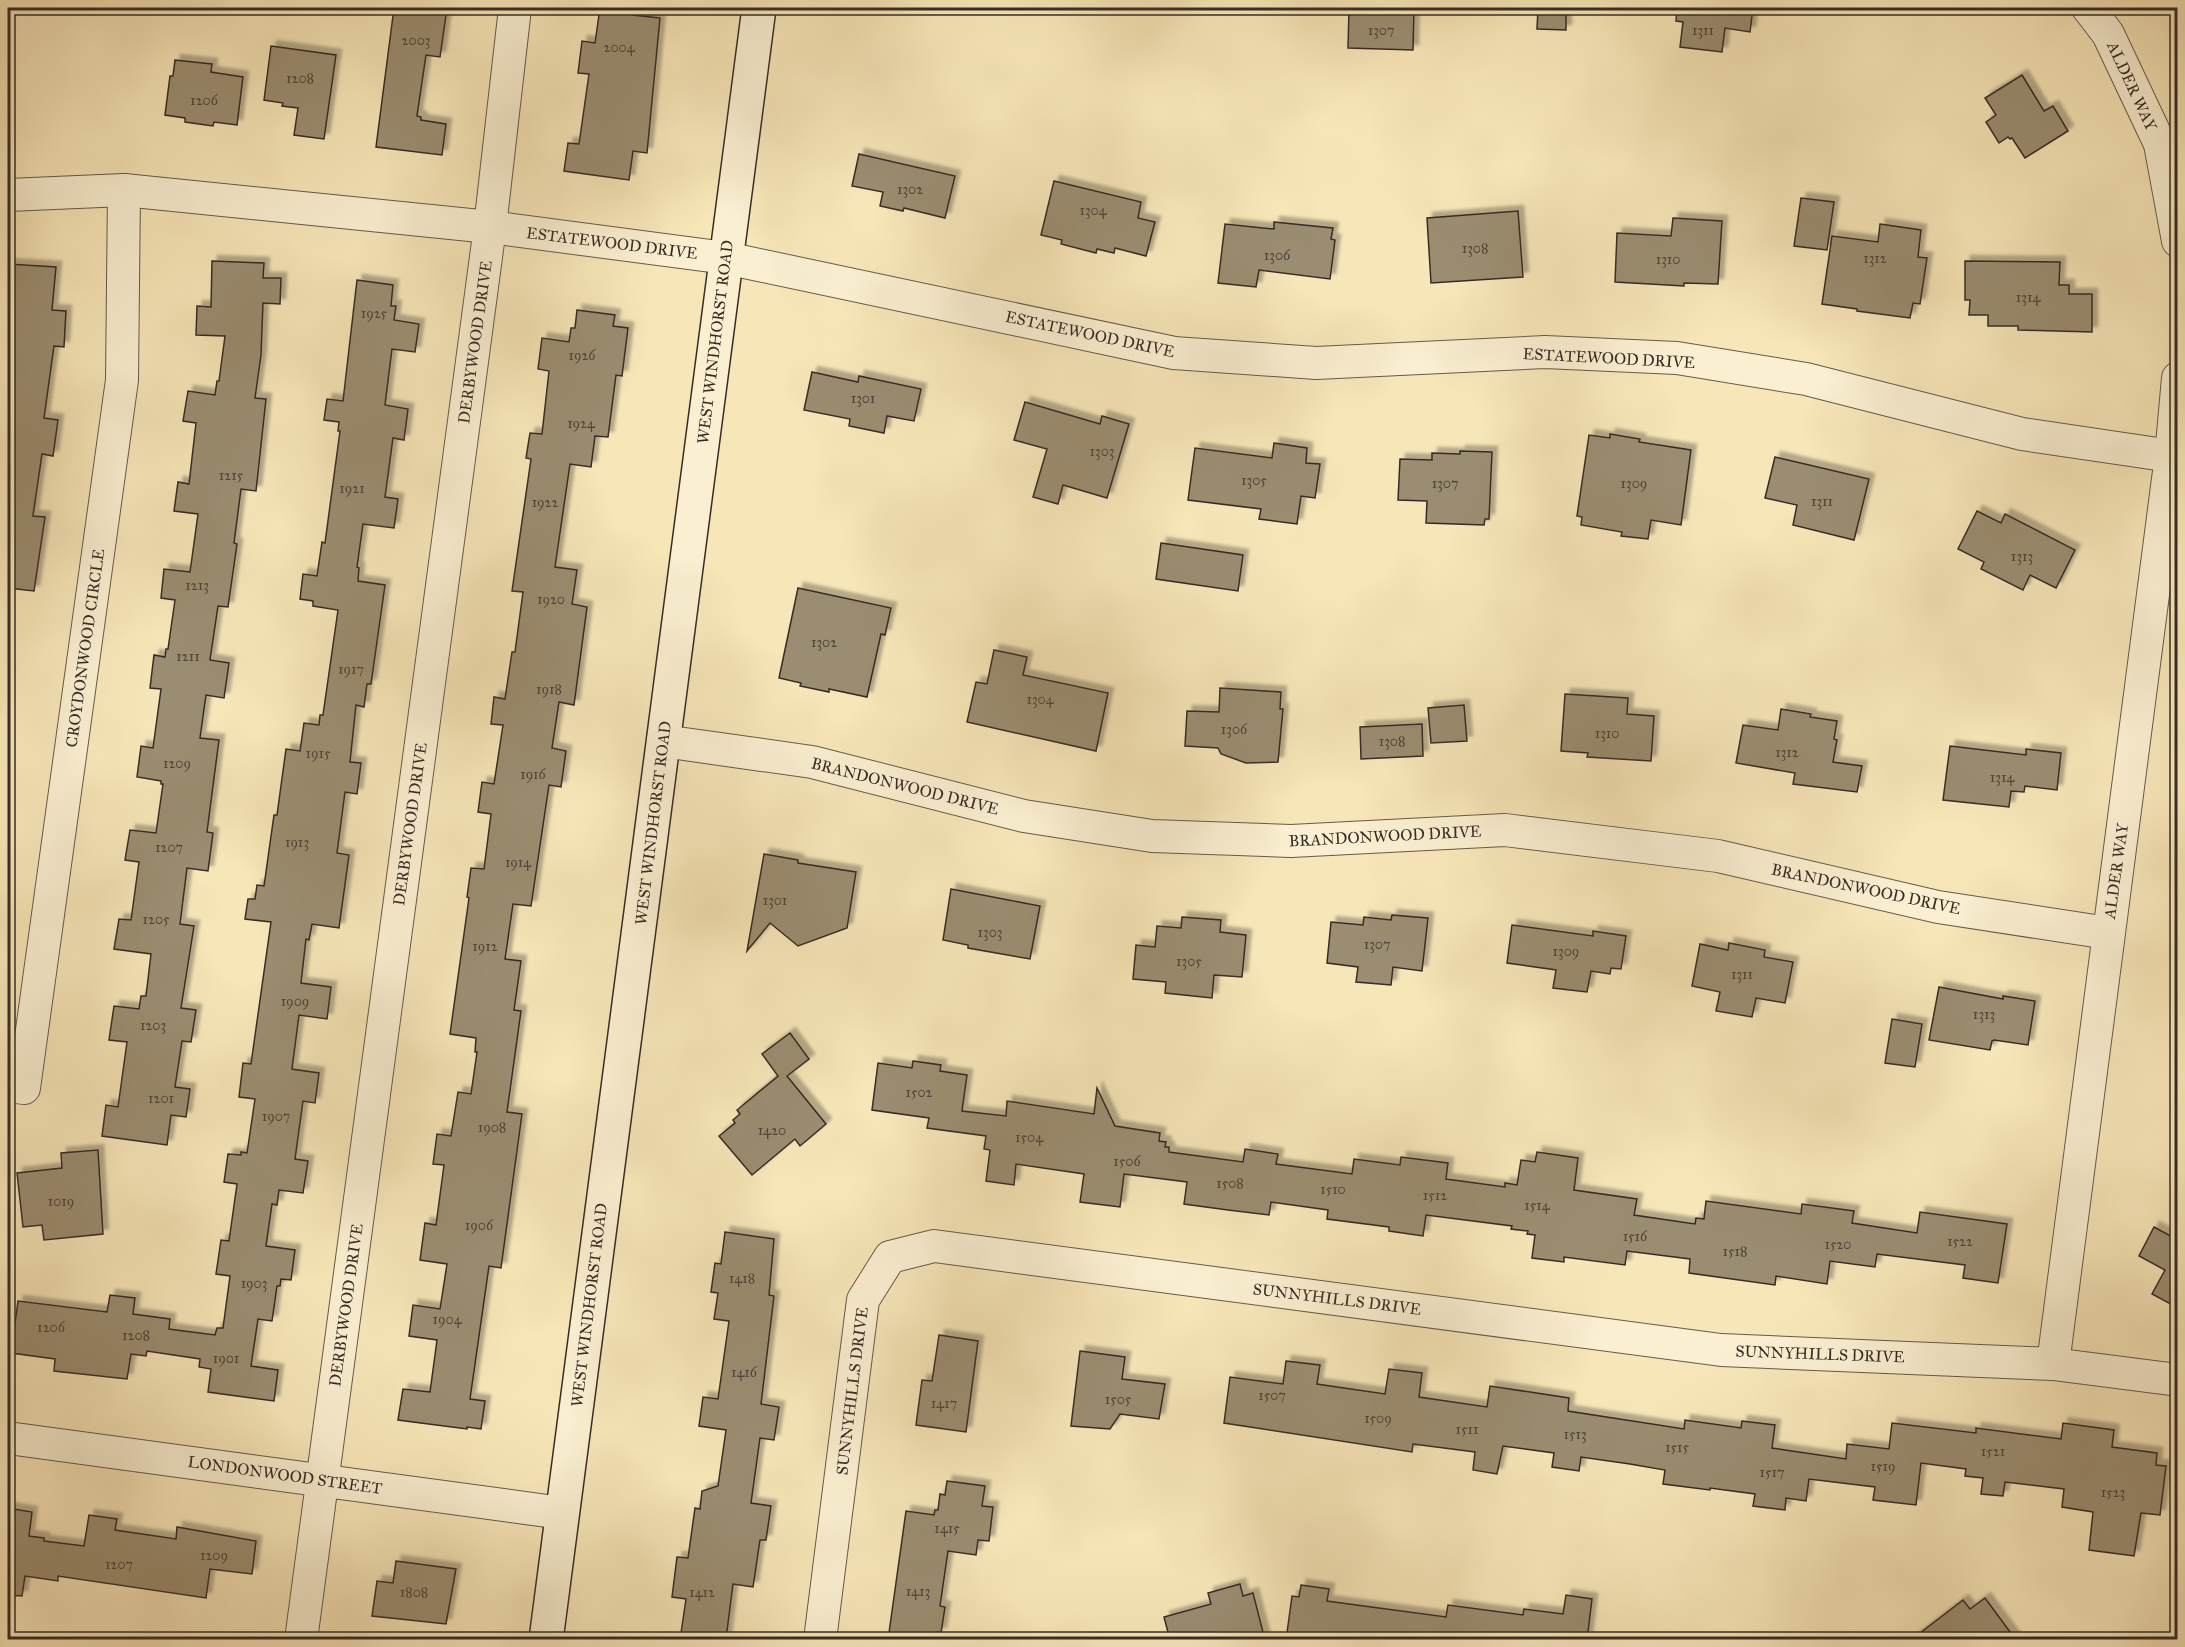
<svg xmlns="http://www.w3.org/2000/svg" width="2185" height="1647" viewBox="0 0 2185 1647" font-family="'IM FELL Great Primer',serif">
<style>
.building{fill:#9b8d71;stroke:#372c25;stroke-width:1.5;filter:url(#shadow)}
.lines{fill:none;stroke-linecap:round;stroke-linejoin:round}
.street-casing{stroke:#675a4a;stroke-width:34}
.secondary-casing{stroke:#372c25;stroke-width:36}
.street{stroke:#faefd1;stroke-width:32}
.secondary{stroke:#faefd1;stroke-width:33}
.labels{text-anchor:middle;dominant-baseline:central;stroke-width:4.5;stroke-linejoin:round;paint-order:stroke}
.number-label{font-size:14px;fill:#504438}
.street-label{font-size:16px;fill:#372c25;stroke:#faefd1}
</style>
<defs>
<filter id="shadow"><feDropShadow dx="5.5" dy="-5.5" stdDeviation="1.5" flood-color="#0004"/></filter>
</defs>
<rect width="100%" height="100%" fill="#f7e6b8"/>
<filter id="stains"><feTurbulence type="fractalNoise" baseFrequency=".00333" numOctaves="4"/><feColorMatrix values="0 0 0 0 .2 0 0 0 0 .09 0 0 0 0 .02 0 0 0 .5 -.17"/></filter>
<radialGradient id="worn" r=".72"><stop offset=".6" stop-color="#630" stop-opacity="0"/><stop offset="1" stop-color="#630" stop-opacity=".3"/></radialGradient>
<g class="building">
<polygon points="394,8 447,8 440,57 426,55 417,116 421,117 421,120 446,124 442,155 376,147"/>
<polygon points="600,8 634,8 633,15 660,18 647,153 633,151 629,180 564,171 568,143 579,144 589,74 578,73 582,41 595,43"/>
<polygon points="1349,8 1414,8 1413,50 1348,48"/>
<polygon points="1538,8 1566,8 1566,30 1537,29"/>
<polygon points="1677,8 1753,8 1750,32 1725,28 1722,52 1680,47 1683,22 1676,21"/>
<polygon points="271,46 336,55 324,139 294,135 298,108 282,106 283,103 264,100"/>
<polygon points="175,60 212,64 211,72 243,77 237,125 214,122 213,126 185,122 185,118 165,115 170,76 173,76"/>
<polygon points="2022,75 2044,111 2053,106 2068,131 2025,158 2012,138 2010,139 2008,137 1999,143 1986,122 1996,115 1985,98"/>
<polygon points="859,154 955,176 945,218 904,208 903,211 880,206 883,192 852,186"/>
<polygon points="1054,181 1141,202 1138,218 1155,222 1146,256 1115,248 1114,253 1097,249 1096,253 1061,244 1062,240 1041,235"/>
<polygon points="1801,198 1834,202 1827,250 1794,246"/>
<polygon points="1518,211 1523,277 1431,283 1427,218"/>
<polygon points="1673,218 1722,221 1718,284 1684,283 1684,286 1615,282 1617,233 1671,236"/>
<polygon points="1274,222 1333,228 1331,239 1335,240 1330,279 1259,270 1256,287 1218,283 1225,224 1274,229"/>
<polygon points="1880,224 1921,230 1918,257 1927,258 1920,304 1913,303 1910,318 1857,311 1857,309 1822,304 1832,236 1878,242"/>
<polygon points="212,261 264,263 263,278 281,278 280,304 263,303 261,355 255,398 266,399 256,491 241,489 234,543 237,544 228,607 218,606 210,660 229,663 224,698 206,695 200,738 219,740 207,832 213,833 208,871 187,868 180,924 194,926 181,1008 196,1010 191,1042 182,1041 175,1087 190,1089 186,1117 171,1115 167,1145 102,1136 106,1105 118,1107 127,1042 109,1040 114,1006 139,1009 141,996 146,996 151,954 114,949 119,919 131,920 139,862 125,860 130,830 156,833 163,784 161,784 161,781 137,777 141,746 153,748 161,689 150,688 154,655 165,657 166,649 168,649 175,600 161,598 164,569 190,572 198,514 174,511 178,482 189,484 196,423 183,421 188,391 215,395 217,381 219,381 225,336 196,335 197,306 211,307"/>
<polygon points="1965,261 2060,262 2059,285 2069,285 2069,294 2092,294 2092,332 2018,330 2018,326 1988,326 1988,315 1969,315 1970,300 1965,300"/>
<polygon points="8,264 56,267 52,310 66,311 64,347 54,346 44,418 58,420 53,456 42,454 33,516 45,517 34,591 8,588"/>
<polygon points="357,280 393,285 391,306 396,306 394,320 419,324 415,352 392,349 385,405 408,409 404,440 393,438 385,497 398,499 394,528 363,524 357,567 359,568 358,581 385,585 371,684 367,684 364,707 356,705 350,762 361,763 357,794 345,792 337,853 349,855 339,928 312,924 309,940 306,939 301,983 331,987 327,1019 299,1015 292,1069 319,1073 315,1103 303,1101 295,1159 308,1161 303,1193 279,1190 277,1205 272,1204 266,1246 295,1250 291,1280 281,1279 280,1286 277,1286 272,1321 258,1319 251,1366 278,1370 274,1401 208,1392 211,1369 199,1367 200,1359 147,1351 146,1356 131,1354 127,1379 54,1371 55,1359 11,1353 18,1301 107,1312 110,1295 135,1298 133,1314 170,1319 169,1329 215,1335 217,1328 223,1328 230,1276 216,1274 221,1240 229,1241 237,1184 224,1182 228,1154 241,1155 241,1152 247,1153 255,1099 239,1097 243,1063 251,1064 271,922 245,919 248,899 255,899 257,885 264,886 274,815 277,815 286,749 300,751 304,723 319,725 320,715 323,715 338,610 313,606 313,601 300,599 303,574 317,576 322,542 325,543 340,431 338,431 339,422 324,420 327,399 343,401"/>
<polygon points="577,310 615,315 613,326 628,328 622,376 616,375 608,437 595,436 591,467 570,464 555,567 577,570 572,604 587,607 574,705 559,702 552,748 566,751 561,787 549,785 531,906 513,904 505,959 521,961 514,1010 521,1011 507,1112 522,1114 501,1268 489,1266 470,1399 485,1401 481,1429 467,1427 467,1429 398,1420 403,1389 430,1392 437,1340 409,1336 413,1305 440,1309 447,1264 420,1260 425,1223 436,1225 444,1165 433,1164 437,1134 451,1136 458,1092 471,1094 477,1052 475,1052 476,1038 450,1034 469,898 467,897 471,868 484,869 491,814 478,812 482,782 494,784 503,725 491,724 494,697 505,699 512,652 515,652 523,592 512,591 531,459 526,458 530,433 542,434 549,371 538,369 542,338 569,342 571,328 575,328"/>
<polygon points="812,372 858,382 859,376 921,389 914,421 887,416 884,433 849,426 850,419 804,410"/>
<polygon points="1025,402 1100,424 1102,416 1129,424 1107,498 1063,485 1058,504 1033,497 1047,449 1014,440"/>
<polygon points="1610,434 1640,439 1639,442 1691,450 1681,525 1651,520 1648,539 1621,536 1622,532 1581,525 1582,517 1577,516 1589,435 1610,438"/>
<polygon points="1274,443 1307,448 1306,463 1320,464 1315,498 1301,496 1297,524 1259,519 1261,509 1188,500 1195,448 1272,458"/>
<polygon points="1460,451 1492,452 1489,519 1485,519 1484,525 1426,523 1427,501 1398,500 1400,459 1432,460 1432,453 1460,454"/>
<polygon points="1775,457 1869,479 1854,540 1793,525 1797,505 1765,498"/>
<polygon points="1977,511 2001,523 2005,514 2075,550 2056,588 2030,575 2023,590 1981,569 1984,562 1958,549"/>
<polygon points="1161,543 1243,555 1238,591 1156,579"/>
<polygon points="798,588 891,608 885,635 881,634 867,697 829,689 829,692 800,686 801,683 779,678"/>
<polygon points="994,650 1027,657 1023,675 1108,693 1096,751 967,722 976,682 987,684"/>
<polygon points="1220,688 1281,692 1280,709 1283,709 1278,762 1246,763 1221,754 1218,748 1185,746 1187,711 1219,712"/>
<polygon points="1565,694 1628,698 1627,714 1654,716 1651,761 1587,757 1588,753 1561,751"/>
<polygon points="1464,705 1467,741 1431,743 1428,708"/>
<polygon points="1781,709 1811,714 1810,717 1837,721 1834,739 1837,740 1833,762 1862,766 1857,792 1793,784 1795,773 1736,763 1743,725 1778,730"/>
<polygon points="1422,724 1423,756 1361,759 1360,727"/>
<polygon points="1950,746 2026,755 2026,749 2061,753 2057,790 2025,786 2024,792 2011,791 2009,807 1943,800"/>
<polygon points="764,854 798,860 798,863 856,872 847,928 798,946 770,923 747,951"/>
<polygon points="951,889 1040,906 1030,959 968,948 968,945 943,940"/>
<polygon points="1392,915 1428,918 1422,971 1393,967 1391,985 1356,982 1358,967 1327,963 1331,922 1363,925 1364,917 1391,920"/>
<polygon points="1182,917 1221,920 1220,932 1246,935 1242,977 1214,975 1212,998 1165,993 1166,982 1133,979 1136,945 1155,947 1157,926 1181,928"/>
<polygon points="1512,925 1593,936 1593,931 1626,936 1621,969 1611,968 1610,974 1591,971 1587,992 1553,988 1556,970 1507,963"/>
<polygon points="1729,943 1765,950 1764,957 1793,962 1785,1003 1756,998 1752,1017 1716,1011 1720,992 1692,986 1700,944 1728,950"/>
<polygon points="1939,987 2003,999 2003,996 2035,1001 2028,1045 1994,1040 1992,1041 1990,1050 1929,1040"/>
<polygon points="1892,1019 1922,1024 1915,1067 1885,1063"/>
<polygon points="790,1033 809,1059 787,1076 826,1124 800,1146 795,1139 752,1175 719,1136 735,1123 733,1120 740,1114 737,1110 778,1076 762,1054"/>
<polygon points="913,1061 941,1065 940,1071 967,1075 962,1111 1006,1116 1007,1101 1094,1114 1097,1088 1115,1126 1160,1133 1159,1141 1166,1142 1165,1147 1169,1147 1169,1152 1243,1162 1245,1149 1278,1154 1276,1164 1352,1174 1354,1159 1400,1165 1401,1157 1448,1163 1446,1179 1505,1187 1505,1183 1517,1185 1521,1160 1535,1162 1537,1152 1578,1158 1574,1190 1637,1199 1634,1215 1695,1224 1696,1218 1704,1219 1706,1201 1801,1214 1802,1204 1854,1211 1852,1223 1917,1233 1920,1212 2007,1224 1998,1283 1963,1278 1965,1265 1877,1254 1875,1267 1830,1261 1827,1284 1776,1276 1775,1285 1689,1273 1690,1259 1627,1251 1625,1265 1564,1257 1564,1262 1532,1258 1535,1235 1527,1234 1528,1231 1511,1229 1512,1226 1426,1215 1423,1236 1389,1231 1389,1227 1327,1219 1328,1210 1271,1202 1269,1215 1228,1210 1184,1204 1187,1182 1124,1174 1120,1207 1080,1202 1084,1174 1016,1164 1014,1185 986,1181 990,1150 984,1149 986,1136 927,1128 929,1118 872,1110 878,1063 912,1068"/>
<polygon points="98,1150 103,1234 44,1240 42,1225 23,1227 17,1173 62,1168 61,1153"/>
<polygon points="2154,1227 2178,1240 2178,1308 2152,1294 2165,1270 2139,1256"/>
<polygon points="725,1232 774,1239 769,1295 774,1296 761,1404 779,1407 774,1440 760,1438 751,1503 771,1506 766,1540 760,1540 753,1587 733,1584 726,1639 681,1633 686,1599 672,1597 677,1557 688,1558 695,1508 700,1509 702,1491 718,1486 726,1430 699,1426 703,1397 718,1399 729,1321 714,1319 718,1293 711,1292 715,1263 721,1264"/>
<polygon points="939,1335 978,1341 966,1432 916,1425 922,1380 932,1381"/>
<polygon points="1080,1351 1125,1357 1122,1379 1165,1384 1159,1419 1120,1414 1110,1429 1071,1426"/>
<polygon points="1286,1361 1320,1365 1317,1384 1385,1394 1389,1369 1422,1373 1419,1397 1487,1407 1490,1386 1569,1398 1568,1411 1684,1429 1685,1420 1741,1428 1742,1421 1775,1425 1772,1448 1846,1459 1847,1444 1889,1449 1892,1423 1976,1433 1976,1428 2061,1439 2063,1423 2114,1430 2112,1447 2157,1453 2156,1465 2166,1466 2160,1515 2141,1513 2134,1556 2089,1550 2093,1512 2062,1507 2064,1489 2005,1482 2003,1496 1981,1494 1983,1478 1965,1476 1966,1469 1921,1463 1916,1505 1873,1500 1875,1487 1809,1479 1806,1501 1786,1498 1785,1510 1753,1506 1755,1494 1710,1488 1710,1490 1663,1484 1665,1470 1630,1464 1581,1457 1579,1471 1552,1467 1554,1453 1503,1446 1497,1474 1473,1470 1475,1452 1413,1444 1412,1452 1224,1423 1230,1377 1283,1384"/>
<polygon points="947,1481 985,1486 982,1506 993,1507 989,1541 978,1540 976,1555 948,1551 940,1606 945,1607 941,1633 936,1632 935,1640 888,1640 906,1511 934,1515 935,1510 938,1510 940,1494 945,1495"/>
<polygon points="8,1508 32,1512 29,1536 44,1538 44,1541 84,1546 89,1515 117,1519 115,1530 176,1539 177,1527 256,1541 252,1574 210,1569 206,1598 58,1576 58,1581 25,1576 22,1596 8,1595"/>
<polygon points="396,1561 456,1569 446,1624 372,1616 377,1581 393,1583"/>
<polygon points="1240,1584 1243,1596 1253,1593 1265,1640 1170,1640 1164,1617 1211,1604 1208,1593"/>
<polygon points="1301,1585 1329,1589 1327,1601 1446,1617 1448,1605 1523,1615 1524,1609 1563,1614 1566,1595 1592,1599 1587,1640 1286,1640 1292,1596 1299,1597"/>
<polygon points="1985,1598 2016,1640 1911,1640 1963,1600 1970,1609"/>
</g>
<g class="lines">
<g class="street-casing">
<g id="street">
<polyline points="2088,8 2108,34 2160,144 2178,241"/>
<polyline points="8,195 124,190 490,227 726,258 1174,353 1316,363 1545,352 1677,358 1806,379 2022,434 2178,457"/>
<polyline points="663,741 812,762 1024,816 1152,836 1291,841 1505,830 1718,856 1938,907 2108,933"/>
<polyline points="8,1086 24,1088 122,380 124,190"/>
<polyline points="2053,1364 2171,456 2178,378"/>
<polyline points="8,1438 562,1513"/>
<polyline points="301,1640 490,227 515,8"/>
<polyline points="820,1640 863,1300 890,1257 934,1246 1721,1350 2053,1364 2178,1380"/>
</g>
</g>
<g class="secondary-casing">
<polyline id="secondary" points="546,1640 759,8"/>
</g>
<use href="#street" class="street"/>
<use href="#secondary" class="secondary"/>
</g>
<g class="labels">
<g class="number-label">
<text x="1381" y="30">1307</text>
<text x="1703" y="30">1311</text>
<text x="416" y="40">2003</text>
<text x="619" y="47">2004</text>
<text x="300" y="78">1208</text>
<text x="204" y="100">1206</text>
<text x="910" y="189">1302</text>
<text x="1093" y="210">1304</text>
<text x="1475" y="248">1308</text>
<text x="1277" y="255">1306</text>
<text x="1875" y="258">1312</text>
<text x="1668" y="259">1310</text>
<text x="2028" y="297">1314</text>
<text x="374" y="313">1925</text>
<text x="582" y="355">1926</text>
<text x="863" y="398">1301</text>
<text x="581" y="423">1924</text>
<text x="1102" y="451">1303</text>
<text x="231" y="475">1215</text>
<text x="1254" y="480">1305</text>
<text x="1445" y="483">1307</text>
<text x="1634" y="483">1309</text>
<text x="352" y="488">1921</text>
<text x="1822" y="501">1311</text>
<text x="545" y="502">1922</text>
<text x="2022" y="556">1313</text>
<text x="197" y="585">1213</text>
<text x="551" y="599">1920</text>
<text x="824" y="642">1302</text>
<text x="188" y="656">1211</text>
<text x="351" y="669">1917</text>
<text x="549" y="689">1918</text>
<text x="1040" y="699">1304</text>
<text x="1234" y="729">1306</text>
<text x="1607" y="733">1310</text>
<text x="1392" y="741">1308</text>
<text x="1787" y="752">1312</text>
<text x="318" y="753">1915</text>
<text x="177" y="763">1209</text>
<text x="533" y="774">1916</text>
<text x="2002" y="777">1314</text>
<text x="297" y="842">1913</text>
<text x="169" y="847">1207</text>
<text x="518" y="862">1914</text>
<text x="775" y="900">1301</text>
<text x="156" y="919">1205</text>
<text x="990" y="932">1303</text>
<text x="1377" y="944">1307</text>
<text x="485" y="946">1912</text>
<text x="1566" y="951">1309</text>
<text x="1189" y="961">1305</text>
<text x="1742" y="974">1311</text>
<text x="295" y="1001">1909</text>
<text x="1984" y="1014">1313</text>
<text x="153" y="1025">1203</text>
<text x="919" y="1092">1502</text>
<text x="161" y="1098">1201</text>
<text x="276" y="1116">1907</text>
<text x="492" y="1127">1908</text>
<text x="772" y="1130">1420</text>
<text x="1029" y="1137">1504</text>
<text x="1127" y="1161">1506</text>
<text x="1230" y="1183">1508</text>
<text x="1333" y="1189">1510</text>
<text x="1435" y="1195">1512</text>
<text x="61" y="1201">1019</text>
<text x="1537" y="1205">1514</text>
<text x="479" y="1225">1906</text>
<text x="1635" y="1236">1516</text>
<text x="1960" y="1241">1522</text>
<text x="1838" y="1244">1520</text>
<text x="1735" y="1251">1518</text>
<text x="742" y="1278">1418</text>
<text x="254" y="1283">1903</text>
<text x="447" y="1319">1904</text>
<text x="51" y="1327">1206</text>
<text x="136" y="1335">1208</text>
<text x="226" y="1358">1901</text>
<text x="744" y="1372">1416</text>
<text x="1272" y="1395">1507</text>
<text x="1118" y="1399">1505</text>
<text x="944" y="1403">1417</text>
<text x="1378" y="1418">1509</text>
<text x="1467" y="1429">1511</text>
<text x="1575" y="1434">1513</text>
<text x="1677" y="1447">1515</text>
<text x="1993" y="1451">1521</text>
<text x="1883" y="1466">1519</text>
<text x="1772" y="1472">1517</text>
<text x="2113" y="1492">1523</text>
<text x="947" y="1528">1415</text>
<text x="214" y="1555">1209</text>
<text x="119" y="1564">1207</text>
<text x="918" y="1591">1413</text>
<text x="414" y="1592">1808</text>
<text x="702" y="1592">1412</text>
</g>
<g class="street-label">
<text transform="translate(2132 86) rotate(65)">ALDER WAY</text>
<text transform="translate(612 243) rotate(7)">ESTATEWOOD DRIVE</text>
<text transform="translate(1090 334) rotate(12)">ESTATEWOOD DRIVE</text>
<text transform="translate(475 342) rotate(-82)">DERBYWOOD DRIVE</text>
<text transform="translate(715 342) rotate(-83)">WEST WINDHORST ROAD</text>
<text transform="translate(1609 358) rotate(3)">ESTATEWOOD DRIVE</text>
<text transform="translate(85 648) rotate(-82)">CROYDONWOOD CIRCLE</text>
<text transform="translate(905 786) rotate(14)">BRANDONWOOD DRIVE</text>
<text transform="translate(653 823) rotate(-83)">WEST WINDHORST ROAD</text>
<text transform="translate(410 824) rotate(-82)">DERBYWOOD DRIVE</text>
<text transform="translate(1385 836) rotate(-3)">BRANDONWOOD DRIVE</text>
<text transform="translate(2116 871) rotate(-82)">ALDER WAY</text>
<text transform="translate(1866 889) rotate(12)">BRANDONWOOD DRIVE</text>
<text transform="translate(1337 1299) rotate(7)">SUNNYHILLS DRIVE</text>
<text transform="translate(346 1305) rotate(-82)">DERBYWOOD DRIVE</text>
<text transform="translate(589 1305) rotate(-83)">WEST WINDHORST ROAD</text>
<text transform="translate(1820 1354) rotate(2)">SUNNYHILLS DRIVE</text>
<text transform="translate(852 1391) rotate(-83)">SUNNYHILLS DRIVE</text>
<text transform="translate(285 1475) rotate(8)">LONDONWOOD STREET</text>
</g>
</g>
<rect width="2185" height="1647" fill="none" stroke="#f7e6b8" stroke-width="30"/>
<rect x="9" y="9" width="2167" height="1629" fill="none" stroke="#372c25" stroke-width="3"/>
<rect x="15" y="15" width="2155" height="1617" fill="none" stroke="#372c25" stroke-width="1.5"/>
<rect width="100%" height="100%" filter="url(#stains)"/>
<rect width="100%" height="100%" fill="url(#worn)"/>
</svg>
